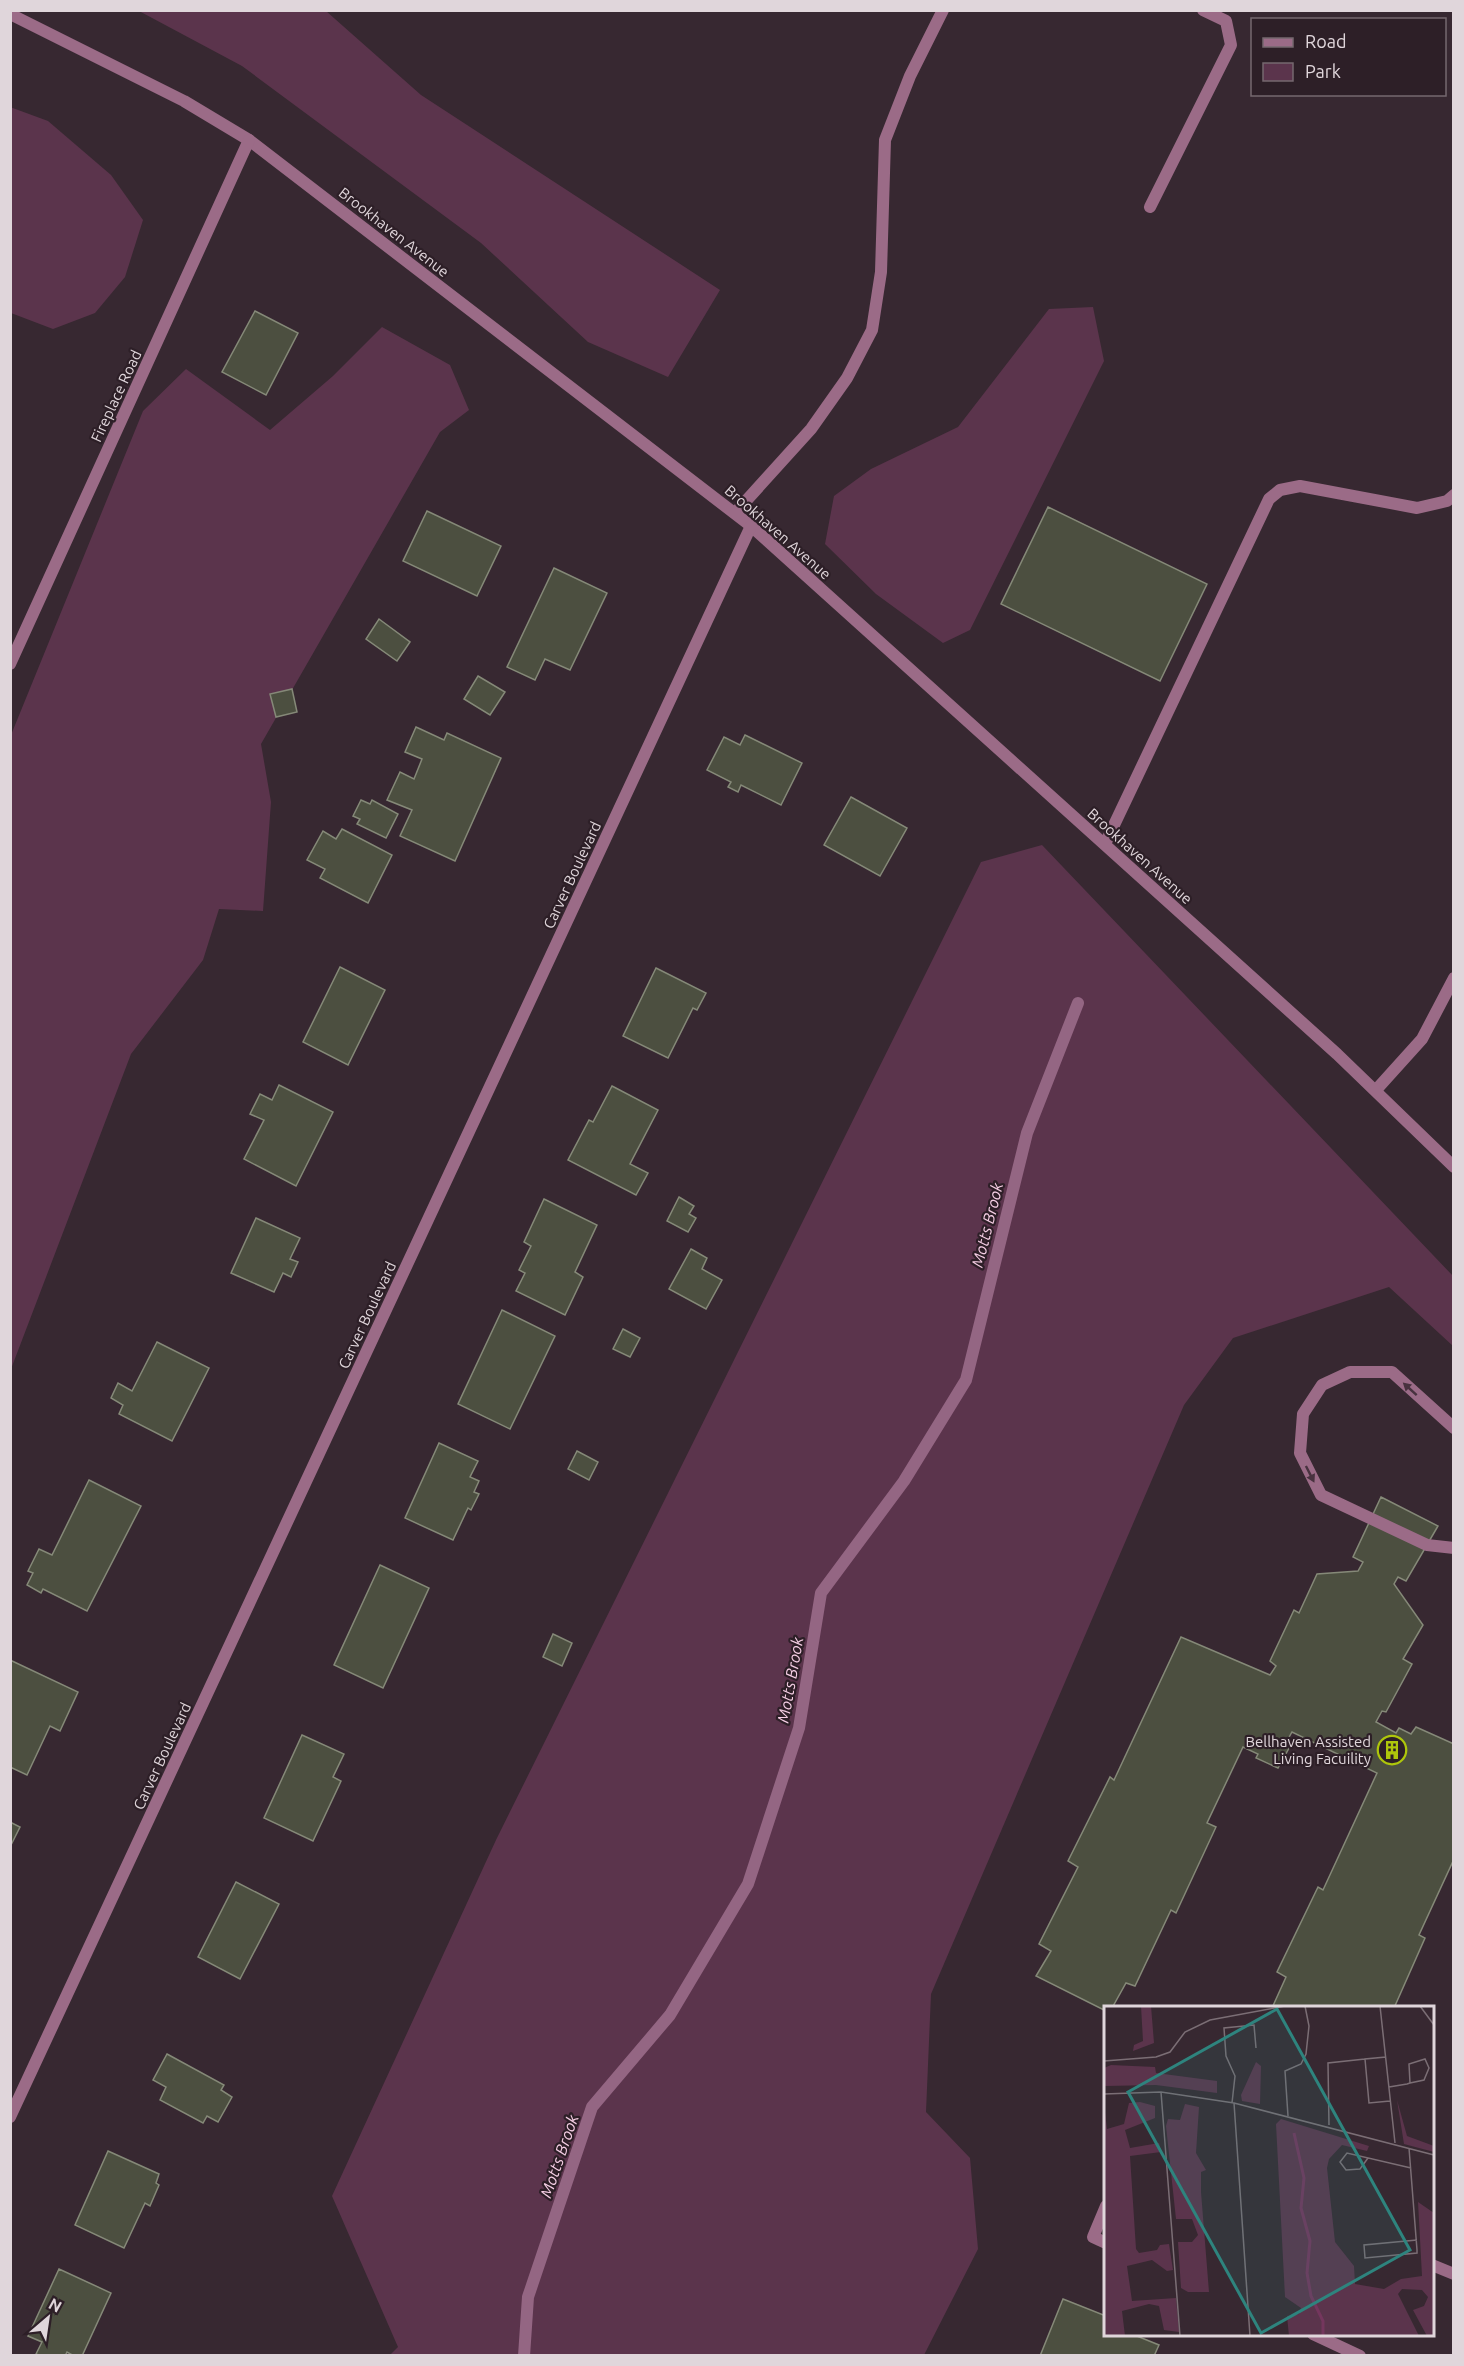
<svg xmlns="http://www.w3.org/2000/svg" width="1464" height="2366" viewBox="0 0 1464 2366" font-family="Ubuntu,sans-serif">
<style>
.green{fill:#5b344c}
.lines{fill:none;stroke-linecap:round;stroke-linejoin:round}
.stream{stroke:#946683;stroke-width:12}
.building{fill:#4c4f40;stroke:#858978;stroke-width:1.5}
.service{stroke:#9b6b87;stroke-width:12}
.minor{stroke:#9b6b87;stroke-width:12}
.oneway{fill:#48323f}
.labels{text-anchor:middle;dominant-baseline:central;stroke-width:4.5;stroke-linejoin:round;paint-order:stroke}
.street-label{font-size:15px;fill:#e0d6db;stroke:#2d1f27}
.poi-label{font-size:15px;fill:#e0d6db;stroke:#2d1f27;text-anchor:end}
.water-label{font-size:16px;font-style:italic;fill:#f6cfe5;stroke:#2d1f27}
.inset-river{fill:none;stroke:#74365d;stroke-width:3}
.inset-road{fill:none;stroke:#7b6e75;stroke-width:1.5}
.view{fill:#2e847e;fill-opacity:0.15;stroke:#2e847e;stroke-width:3}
.inset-edge{fill:none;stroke:#e0d6db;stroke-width:3}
</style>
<rect width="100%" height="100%" fill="#372831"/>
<g class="green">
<polygon points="139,11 326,11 421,95 720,290 668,377 588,342 481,243 242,66"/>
<polygon points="10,107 48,121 111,175 143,220 125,277 95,313 53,329 11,313"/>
<polygon points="1093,307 1104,361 970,630 943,643 876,594 825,544 834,496 871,469 958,427 1049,309"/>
<polygon points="382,327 450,365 469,410 440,432 261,744 271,802 263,911 219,909 203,960 131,1054 11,1369 11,735 143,411 186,369 270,430 333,376"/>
<polygon points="1042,845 1453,1276 1453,1346 1389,1287 1233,1338 1184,1405 931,1994 926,2112 970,2158 978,2249 924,2355 390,2355 398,2347 332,2196 496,1840 981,862"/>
</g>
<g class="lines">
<polyline class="stream" points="524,2356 528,2297 592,2107 670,2015 748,1884 799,1728 821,1593 904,1481 966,1380 1027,1133 1078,1003"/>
</g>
<g class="building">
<polygon points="255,311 298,333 266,395 222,372"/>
<polygon points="1048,507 1207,584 1160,681 1001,604"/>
<polygon points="427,511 501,546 477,596 403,561"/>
<polygon points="554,568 607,593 570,670 545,659 535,680 507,667"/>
<polygon points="379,619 410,642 397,661 366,639"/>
<polygon points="478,676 505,692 490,715 464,699"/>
<polygon points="292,689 297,712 276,717 270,694"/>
<polygon points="416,727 444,740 447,733 501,758 455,861 400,836 412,810 387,800 400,772 414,779 422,759 405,752"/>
<polygon points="745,735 802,763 781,805 741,785 738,792 728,787 731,782 707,770 724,737 740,745"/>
<polygon points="851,797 907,828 880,876 824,845"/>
<polygon points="361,800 370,804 372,800 398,814 386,838 357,824 360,819 353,816"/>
<polygon points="342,829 392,855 368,903 320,878 325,869 307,860 323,831 336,839"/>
<polygon points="340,967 385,990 348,1065 303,1042"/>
<polygon points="656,968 706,993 697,1010 693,1008 668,1058 623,1036"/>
<polygon points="279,1085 333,1112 296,1186 244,1159 264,1120 250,1114 260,1094 272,1100"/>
<polygon points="612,1086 658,1110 630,1164 648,1173 636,1195 568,1160 589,1120 593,1122"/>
<polygon points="679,1197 694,1206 689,1214 696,1218 688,1232 667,1221"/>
<polygon points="544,1199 597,1225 575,1272 583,1277 565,1315 516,1291 525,1273 519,1270 531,1246 524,1242"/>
<polygon points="256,1218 300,1238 290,1259 298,1262 291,1277 283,1273 274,1292 231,1273"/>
<polygon points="691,1249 707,1258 702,1269 722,1280 706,1309 669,1289"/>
<polygon points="502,1310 555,1336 510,1429 458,1404"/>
<polygon points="623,1329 640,1338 630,1357 613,1349"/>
<polygon points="157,1342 209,1368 172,1441 119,1414 123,1405 111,1398 118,1383 132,1391"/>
<polygon points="439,1443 478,1461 470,1477 479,1481 474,1492 479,1494 471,1510 468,1508 453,1540 405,1518"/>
<polygon points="577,1451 598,1462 589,1480 568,1469"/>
<polygon points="89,1480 141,1506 87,1611 43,1589 41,1593 27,1585 33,1573 28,1571 39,1549 52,1555"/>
<polygon points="1381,1497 1438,1526 1406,1581 1398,1577 1394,1584 1423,1625 1403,1659 1412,1664 1386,1712 1382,1711 1376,1722 1396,1733 1399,1728 1411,1734 1416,1727 1454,1744 1454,1859 1419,1935 1425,1938 1394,2008 1272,2008 1286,1977 1277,1972 1318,1887 1323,1890 1377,1773 1292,1732 1288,1739 1293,1741 1278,1768 1256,1758 1258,1754 1243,1747 1207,1823 1216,1827 1176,1913 1171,1910 1135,1986 1126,1983 1112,2008 1106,2008 1106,2011 1036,1976 1051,1951 1039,1944 1078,1867 1068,1861 1110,1777 1114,1780 1181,1637 1270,1675 1276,1666 1270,1661 1294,1610 1299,1613 1317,1574 1358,1571 1363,1562 1353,1557"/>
<polygon points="380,1565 429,1588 383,1688 334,1665"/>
<polygon points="553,1634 572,1643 562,1666 543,1657"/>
<polygon points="10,1660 78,1692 60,1731 50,1726 27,1775 10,1767"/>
<polygon points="302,1735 344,1754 333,1777 341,1781 313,1841 264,1818"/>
<polygon points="10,1822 20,1827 10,1847"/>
<polygon points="236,1882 279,1904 240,1979 198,1957"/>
<polygon points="167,2054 224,2085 221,2090 232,2097 218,2122 207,2116 203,2123 160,2100 166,2087 153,2080"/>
<polygon points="108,2151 159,2174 156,2183 159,2185 150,2206 145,2203 124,2248 75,2225"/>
<polygon points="59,2269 111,2293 82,2356 74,2356 67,2352 65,2356 41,2356 36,2354 42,2342 28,2336"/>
<polygon points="1063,2299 1106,2316 1106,2334 1132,2334 1159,2345 1154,2356 1040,2356"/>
</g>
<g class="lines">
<g class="service">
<polyline points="1150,207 1231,45 1226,21 1203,10"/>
<polyline points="735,513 811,429 847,378 872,330 881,272 885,140 910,76 943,10"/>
<polyline points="1105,844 1269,499 1280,490 1300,486 1417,508 1447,501 1454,495"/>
<polyline points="1376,1090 1422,1039 1454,978"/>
<polyline points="1454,1428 1392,1372 1350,1372 1322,1385 1303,1414 1300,1453 1321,1495 1427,1545 1454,1548"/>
<polyline points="1106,2206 1093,2237 1106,2243"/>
<polyline points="1432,2265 1454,2274"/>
<polyline points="1313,2334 1360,2356"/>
</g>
<g class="minor">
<polyline points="10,14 184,101 249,140 751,526 1337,1054 1454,1167"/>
<polyline points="10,664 249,140"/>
<polyline points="10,2117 751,526"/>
</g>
</g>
<defs><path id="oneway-solid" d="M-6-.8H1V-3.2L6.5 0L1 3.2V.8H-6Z" transform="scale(1.5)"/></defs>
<g class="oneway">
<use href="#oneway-solid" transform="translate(1410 1389) rotate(-138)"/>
<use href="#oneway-solid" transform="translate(1310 1474) rotate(63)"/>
</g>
<defs>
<g id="building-ring" transform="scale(1.5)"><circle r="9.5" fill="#2d1f27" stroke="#aec60b" stroke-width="1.5"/><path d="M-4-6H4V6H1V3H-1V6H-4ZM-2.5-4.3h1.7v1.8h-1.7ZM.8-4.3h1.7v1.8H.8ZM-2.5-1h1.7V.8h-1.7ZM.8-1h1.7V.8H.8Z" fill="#aec60b"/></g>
</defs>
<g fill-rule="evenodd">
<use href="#building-ring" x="1392" y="1750"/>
</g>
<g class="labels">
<g class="street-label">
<text transform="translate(394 232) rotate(38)">Brookhaven Avenue</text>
<text transform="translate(116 396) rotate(-65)">Fireplace Road</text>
<text transform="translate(778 532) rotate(41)">Brookhaven Avenue</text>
<text transform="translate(1140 856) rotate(42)">Brookhaven Avenue</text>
<text transform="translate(572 875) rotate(-65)">Carver Boulevard</text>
<text transform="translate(367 1315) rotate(-65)">Carver Boulevard</text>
<text transform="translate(162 1756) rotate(-65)">Carver Boulevard</text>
</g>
<g class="poi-label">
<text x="1371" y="1741">Bellhaven Assisted<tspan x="1371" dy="17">Living Facuility</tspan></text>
</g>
<g class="water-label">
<text transform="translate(987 1225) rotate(-76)">Motts Brook</text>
<text transform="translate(790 1680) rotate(-80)">Motts Brook</text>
<text transform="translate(559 2156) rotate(-71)">Motts Brook</text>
</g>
</g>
<g transform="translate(1104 2006)">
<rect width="330" height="330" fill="#372831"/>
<path d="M37,0H47L50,37L29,45L30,39L39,35ZM152,56L157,60L156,98L138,95L137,89ZM7,59L51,61L52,67L113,75V87L52,79L1,80L0,62ZM293,94L303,130L330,140V146L300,138ZM36,96L51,100V112L21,124L26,142L55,137L57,146L26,150L32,243L35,247L53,244L56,239L65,238L69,264L63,265L48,254L23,260L28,295L72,292L75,326L60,324L55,300L45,298L18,305L21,330H0V98L3,123L20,118L25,97ZM81,98L95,101L92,147L102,164L97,166V186L105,286H84L77,282L74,236H88L94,229L88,213H72L62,120L64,113L76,114ZM177,113L265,140L263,145L238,139L225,153L223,162L231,236L250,260L251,278L280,283L297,273L318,270L314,196L330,207V330H323L309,304L320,300L324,291L318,284L298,283L294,288L315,330H185L183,310L195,308L197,302L181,291L172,118Z" fill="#5b344c"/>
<path class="inset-river" d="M190,127L200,172L197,202L206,235L203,267L207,290L219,315V330"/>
<path class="inset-road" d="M276,0L291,137M316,0L330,19M282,51L261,53L265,97L286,95M0,55L52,51L66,46L81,26L106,14L181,0M285,81L303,78L306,77L320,74L325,62L321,53L305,58L306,77M57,86L76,330M0,88L57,86L130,97L330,149M128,97L131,70L122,50L120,22L150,19L152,42M130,97L146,330M184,110L181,65L197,58L202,48L205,20L201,0M225,119L224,57L261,53M305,142L313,244V247L261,252L260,239L313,234M264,152L256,163L242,164L236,156L243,147L307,162"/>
<path class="view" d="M173,3L306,244L157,327L24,86Z"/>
<rect width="330" height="330" class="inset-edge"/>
</g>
<rect width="1464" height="2366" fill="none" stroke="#e0d6db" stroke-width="24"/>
<rect x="1251" y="18" width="195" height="78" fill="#2d1f27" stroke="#75686f" stroke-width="1.5"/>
<rect x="1263" y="38" width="30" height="9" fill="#9b6b87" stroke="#75686f" stroke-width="1.5"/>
<text x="1305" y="48" font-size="18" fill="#e0d6db">Road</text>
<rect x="1263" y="63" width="30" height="18" fill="#5b344c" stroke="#75686f" stroke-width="1.5"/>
<text x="1305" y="78" font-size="18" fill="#e0d6db">Park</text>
<g transform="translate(48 2318) rotate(29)" stroke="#2d1f27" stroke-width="4.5" paint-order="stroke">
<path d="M0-4.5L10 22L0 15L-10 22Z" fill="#e0d6db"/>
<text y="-9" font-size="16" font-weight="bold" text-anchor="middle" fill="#e0d6db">N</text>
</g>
</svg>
